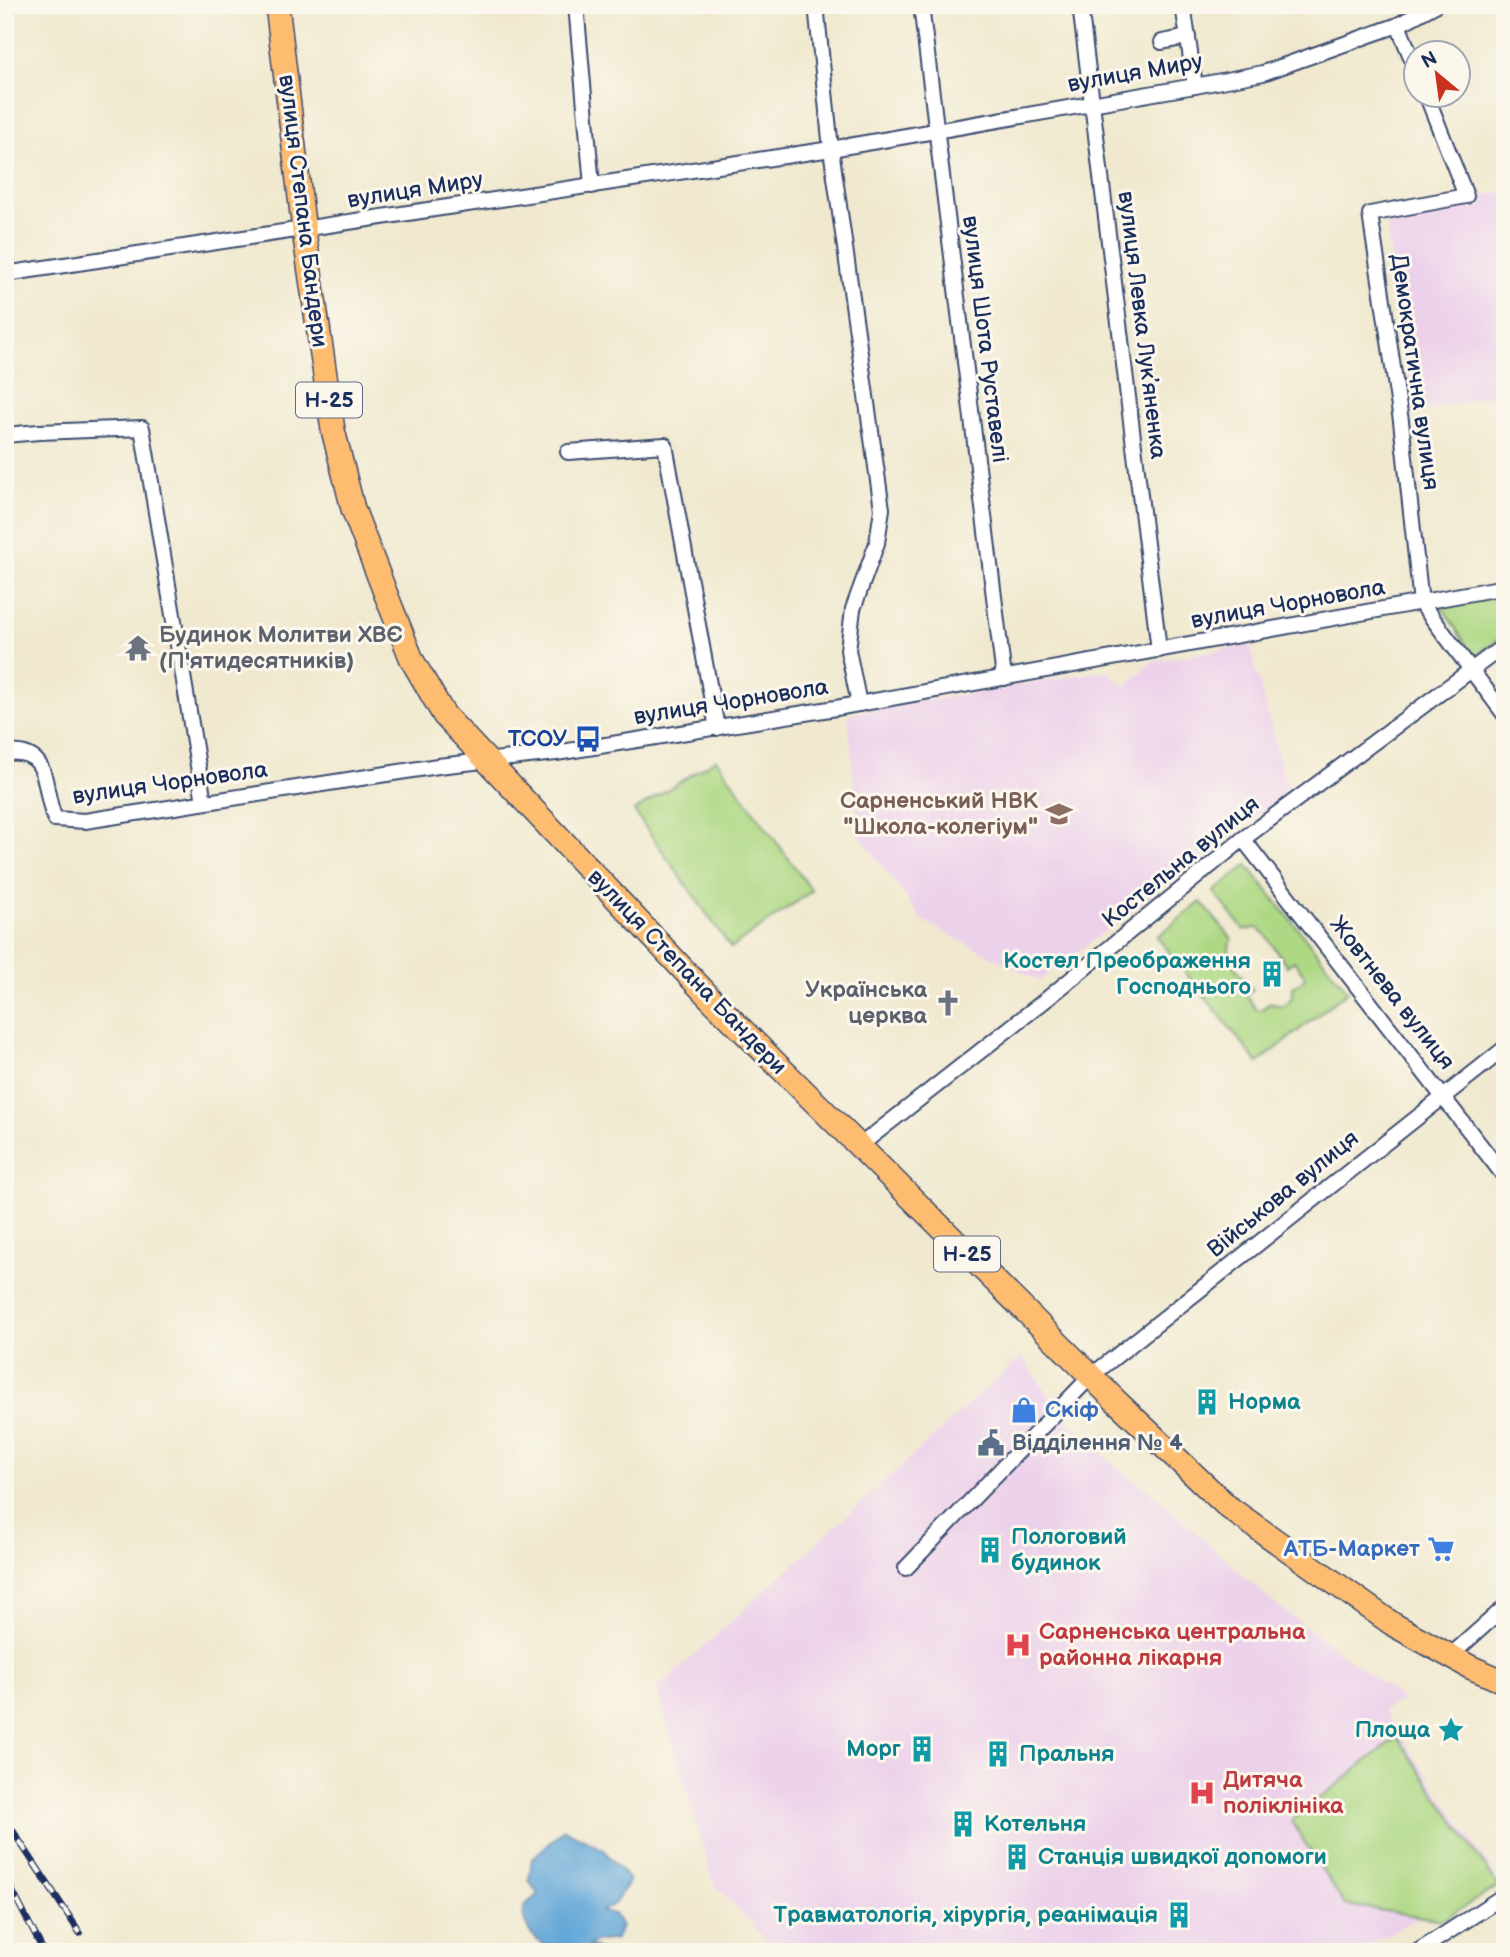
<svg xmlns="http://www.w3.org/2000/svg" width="1510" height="1957" viewBox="0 0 1510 1957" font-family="'Balsamiq Sans',sans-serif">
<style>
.built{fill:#ecd1ea}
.green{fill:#aed883;stroke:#648470;stroke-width:2}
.water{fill:#64a7d8;stroke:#406b9b;stroke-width:2}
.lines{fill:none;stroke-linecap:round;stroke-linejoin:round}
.minor-casing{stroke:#3b4b6f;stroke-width:18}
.primary-casing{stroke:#3b4b6f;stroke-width:26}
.minor{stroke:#fff;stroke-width:14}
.primary{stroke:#fdbc70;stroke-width:23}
.rail-casing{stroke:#1b2f5e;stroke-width:7}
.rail{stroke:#fbf7ec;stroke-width:4.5;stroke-dasharray:13;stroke-linecap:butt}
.labels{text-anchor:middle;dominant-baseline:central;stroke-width:6;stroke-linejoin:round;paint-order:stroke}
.shield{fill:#fbf7ec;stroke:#5e6b89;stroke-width:2}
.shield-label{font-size:21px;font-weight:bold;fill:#1b2f5e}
.street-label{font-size:23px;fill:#1b2f5e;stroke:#fbf7ec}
.worship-label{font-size:23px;font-weight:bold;fill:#5b616d;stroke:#fbf7ec;text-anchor:start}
.transit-label{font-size:23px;font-weight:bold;fill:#164399;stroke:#fbf7ec;text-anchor:end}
.education-label{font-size:23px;font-weight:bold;fill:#785e54;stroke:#fbf7ec;text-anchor:end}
.culture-label{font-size:23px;font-weight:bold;fill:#0d838f;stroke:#fbf7ec;text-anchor:start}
.shop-label{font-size:23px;font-weight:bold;fill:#366cbe;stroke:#fbf7ec;text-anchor:start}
.service-label{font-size:23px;font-weight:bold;fill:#4e5e75;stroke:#fbf7ec;text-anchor:start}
.health-label{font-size:23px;font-weight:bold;fill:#be3a42;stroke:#fbf7ec;text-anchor:start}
</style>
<rect width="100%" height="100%" fill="#fbf7ec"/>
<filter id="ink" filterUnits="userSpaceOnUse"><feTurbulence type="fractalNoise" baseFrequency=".0143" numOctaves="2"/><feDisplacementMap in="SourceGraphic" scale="14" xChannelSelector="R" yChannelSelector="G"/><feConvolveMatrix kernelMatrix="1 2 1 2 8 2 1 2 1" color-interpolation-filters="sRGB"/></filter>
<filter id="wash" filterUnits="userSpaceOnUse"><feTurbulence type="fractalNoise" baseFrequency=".00686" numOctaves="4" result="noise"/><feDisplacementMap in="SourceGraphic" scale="28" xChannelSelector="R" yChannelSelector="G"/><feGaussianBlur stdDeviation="1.57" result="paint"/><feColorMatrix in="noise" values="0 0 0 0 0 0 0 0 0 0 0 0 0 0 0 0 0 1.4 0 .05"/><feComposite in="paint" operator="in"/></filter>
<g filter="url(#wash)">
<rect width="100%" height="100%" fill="#f0e9cf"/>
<g class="built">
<polygon points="1505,191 1505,392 1414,413 1385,218"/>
<polygon points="1250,645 1288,793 1039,981 923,921 859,834 848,714 1107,670 1125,687 1153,661"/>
<polygon points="1022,1356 1058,1410 1113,1464 1165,1504 1271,1601 1404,1700 1383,1710 1496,1876 1355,1952 777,1952 714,1884 657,1689"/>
</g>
<g class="green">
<polygon points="1505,592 1505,635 1474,657 1440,604"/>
<polygon points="716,759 812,891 731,948 634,811"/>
<path d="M1247,865L1348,991L1258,1063L1157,937L1201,902L1232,939C1221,957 1243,976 1253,990L1246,995L1256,1009L1261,1010L1270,1003C1284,1009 1294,1002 1293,987L1304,979L1305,976L1294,961L1287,966L1265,934L1257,928L1244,930L1214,892Z"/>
<polygon points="1397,1737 1498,1886 1443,1920 1345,1905 1291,1821"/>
</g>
<path class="water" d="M564,1829L603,1849L629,1880L615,1903L601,1912L614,1914L621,1926L616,1939L594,1942L589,1946L606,1952C576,1952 549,1957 530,1932C524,1922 523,1918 524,1906L538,1895L529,1880L532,1859Z"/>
</g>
<g filter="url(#ink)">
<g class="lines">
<g class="minor-casing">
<g id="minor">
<polyline points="576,5 592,186"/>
<polyline points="816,5 831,149 882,509 877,543 853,609 848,650 859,704"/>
<polyline points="921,5 1004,678"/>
<polyline points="1080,5 1159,650"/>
<polyline points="1183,5 1195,86"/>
<polyline points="1398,25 1416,69"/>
<polyline points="1162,42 1188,37"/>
<polyline points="1426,94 1466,196 1370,214 1401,421 1421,603 1505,715"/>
<polyline points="5,274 831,149 1195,86 1263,73 1398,25 1435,5"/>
<polyline points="5,435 39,432 142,428 204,802"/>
<polyline points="568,452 665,445 717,728"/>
<path d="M5,753C54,748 41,789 55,819L85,821L438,766L556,753L836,708L1505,587"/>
<polyline points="1243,839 1505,1177"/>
<polyline points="858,1147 1043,1002 1243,839 1505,645"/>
<polyline points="906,1568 1091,1376 1505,1048"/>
<polyline points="1450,1656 1505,1607"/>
<polyline points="1417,1952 1505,1895"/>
</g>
</g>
<g class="primary-casing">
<polyline id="primary" points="277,5 304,231 333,430 353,509 385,592 412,660 444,715 713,1001 1115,1400 1228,1507 1394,1625 1470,1667 1505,1682"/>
</g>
<use href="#minor" class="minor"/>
<use href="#primary" class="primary"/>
<g class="rail-casing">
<g id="rail">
<polyline points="5,1819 80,1933"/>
<polyline points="5,1877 44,1952"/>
</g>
</g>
<use href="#rail" class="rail"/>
</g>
</g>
<defs>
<g id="temple-bare" transform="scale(2.1)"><path d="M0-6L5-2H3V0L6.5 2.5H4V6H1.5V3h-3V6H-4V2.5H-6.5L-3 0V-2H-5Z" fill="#6b7280" stroke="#fbf7ec" stroke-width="2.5" paint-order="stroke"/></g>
<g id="bus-bare" transform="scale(2.1)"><path d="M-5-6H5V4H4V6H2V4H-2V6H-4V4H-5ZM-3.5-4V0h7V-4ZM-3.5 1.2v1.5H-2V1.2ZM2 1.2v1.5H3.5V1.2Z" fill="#1a4fb4" stroke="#fbf7ec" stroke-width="2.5" paint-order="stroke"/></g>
<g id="school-bare" transform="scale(2.1)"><path d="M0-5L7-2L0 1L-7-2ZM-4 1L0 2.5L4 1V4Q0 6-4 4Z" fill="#8d6e63" stroke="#fbf7ec" stroke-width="2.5" paint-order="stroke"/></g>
<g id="building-bare" transform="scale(2.1)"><path d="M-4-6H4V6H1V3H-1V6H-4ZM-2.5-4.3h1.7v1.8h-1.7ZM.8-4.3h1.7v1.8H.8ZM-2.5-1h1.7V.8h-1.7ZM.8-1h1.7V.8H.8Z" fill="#0f9aa8" stroke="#fbf7ec" stroke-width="2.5" paint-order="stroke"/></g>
<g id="church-bare" transform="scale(2.1)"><path d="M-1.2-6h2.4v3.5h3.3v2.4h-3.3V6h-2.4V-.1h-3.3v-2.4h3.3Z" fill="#6b7280" stroke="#fbf7ec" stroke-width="2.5" paint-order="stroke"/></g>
<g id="shop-bare" transform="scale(2.1)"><path d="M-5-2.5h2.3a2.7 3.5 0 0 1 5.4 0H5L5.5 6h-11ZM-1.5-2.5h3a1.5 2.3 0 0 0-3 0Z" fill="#3f7fe0" stroke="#fbf7ec" stroke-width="2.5" paint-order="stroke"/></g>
<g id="civic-bare" transform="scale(2.1)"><path d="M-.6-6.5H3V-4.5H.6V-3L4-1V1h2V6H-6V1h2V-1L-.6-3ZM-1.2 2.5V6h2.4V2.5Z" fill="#5c6f8a" stroke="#fbf7ec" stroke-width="2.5" paint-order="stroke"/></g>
<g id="supermarket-bare" transform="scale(2.1)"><path d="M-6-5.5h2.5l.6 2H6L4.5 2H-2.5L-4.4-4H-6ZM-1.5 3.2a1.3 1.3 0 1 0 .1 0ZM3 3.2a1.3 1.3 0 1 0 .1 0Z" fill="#3f7fe0" stroke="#fbf7ec" stroke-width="2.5" paint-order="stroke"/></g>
<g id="hospital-bare" transform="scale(2.1)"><path d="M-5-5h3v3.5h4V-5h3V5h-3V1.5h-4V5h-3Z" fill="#e0444e" stroke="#fbf7ec" stroke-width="2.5" paint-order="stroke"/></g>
<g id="sight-bare" transform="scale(2.1)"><path d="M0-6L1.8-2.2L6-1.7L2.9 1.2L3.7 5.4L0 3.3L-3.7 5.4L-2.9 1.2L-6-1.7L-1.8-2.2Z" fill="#0f9aa8" stroke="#fbf7ec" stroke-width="2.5" paint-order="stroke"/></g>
</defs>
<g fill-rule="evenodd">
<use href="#temple-bare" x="138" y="648"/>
<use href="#bus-bare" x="588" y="739"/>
<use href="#school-bare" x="1059" y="814"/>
<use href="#building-bare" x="1272" y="974"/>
<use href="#church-bare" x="948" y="1003"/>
<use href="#building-bare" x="1207" y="1402"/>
<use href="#shop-bare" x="1024" y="1410"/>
<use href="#civic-bare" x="991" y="1443"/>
<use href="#supermarket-bare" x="1441" y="1549"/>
<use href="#building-bare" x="990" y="1550"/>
<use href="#hospital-bare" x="1018" y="1645"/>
<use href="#sight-bare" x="1451" y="1730"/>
<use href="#building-bare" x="922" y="1749"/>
<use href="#building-bare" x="998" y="1754"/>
<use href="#hospital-bare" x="1202" y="1793"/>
<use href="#building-bare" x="963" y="1824"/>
<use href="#building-bare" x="1017" y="1857"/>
<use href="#building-bare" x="1179" y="1915"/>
</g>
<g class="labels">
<g class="shield">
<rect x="296" y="382.5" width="66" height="35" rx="5"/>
<rect x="934" y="1236.5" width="66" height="35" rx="5"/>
</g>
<g class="shield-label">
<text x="329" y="400">Н-25</text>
<text x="967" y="1254">Н-25</text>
</g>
<g class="street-label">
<text transform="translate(1135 73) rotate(-10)">вулиця Миру</text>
<text transform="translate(415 190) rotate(-9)">вулиця Миру</text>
<text transform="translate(303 211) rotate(83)">вулиця Степана Бандери</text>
<text transform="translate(1142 325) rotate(83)">вулиця Левка Лукʼяненка</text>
<text transform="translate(985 339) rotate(83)">вулиця Шота Руставелі</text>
<text transform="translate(1415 372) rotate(82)">Демократична вулиця</text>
<text transform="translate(1288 604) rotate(-10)">вулиця Чорновола</text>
<text transform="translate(731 702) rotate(-9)">вулиця Чорновола</text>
<text transform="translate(170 783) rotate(-8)">вулиця Чорновола</text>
<text transform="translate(1181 862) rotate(-39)">Костельна вулиця</text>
<text transform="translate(687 972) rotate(46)">вулиця Степана Бандери</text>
<text transform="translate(1392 993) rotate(52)">Жовтнева вулиця</text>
<text transform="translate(1283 1194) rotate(-39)">Військова вулиця</text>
</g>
<g class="worship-label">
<text x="159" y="635">Будинок Молитви ХВЄ<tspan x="159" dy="26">(П'ятидесятників)</tspan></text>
<text x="927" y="990" text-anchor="end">Українська<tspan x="927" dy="26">церква</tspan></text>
</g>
<g class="transit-label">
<text x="567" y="739">ТСОУ</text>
</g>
<g class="education-label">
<text x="1038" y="801">Сарненський НВК<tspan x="1038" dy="26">"Школа-колегіум"</tspan></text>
</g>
<g class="culture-label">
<text x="1251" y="961" text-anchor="end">Костел Преображення<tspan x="1251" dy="26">Господнього</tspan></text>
<text x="1228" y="1402">Норма</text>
<text x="1011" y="1537">Пологовий<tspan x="1011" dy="26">будинок</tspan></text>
<text x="1430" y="1730" text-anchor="end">Площа</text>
<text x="901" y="1749" text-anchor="end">Морг</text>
<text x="1019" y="1754">Пральня</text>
<text x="984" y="1824">Котельня</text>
<text x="1038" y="1857">Станція швидкої допомоги</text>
<text x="1158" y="1915" text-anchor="end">Травматологія, хірургія, реанімація</text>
</g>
<g class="shop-label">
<text x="1045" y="1410">Скіф</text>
<text x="1420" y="1549" text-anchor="end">АТБ-Маркет</text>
</g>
<g class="service-label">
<text x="1012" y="1443">Відділення № 4</text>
</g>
<g class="health-label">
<text x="1039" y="1632">Сарненська центральна<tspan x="1039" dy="26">районна лікарня</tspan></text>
<text x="1223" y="1780">Дитяча<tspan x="1223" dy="26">поліклініка</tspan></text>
</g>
</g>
<rect width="1510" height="1957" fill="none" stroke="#fbf7ec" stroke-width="28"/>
<g transform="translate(1437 74) rotate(331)"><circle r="33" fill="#fbf7ec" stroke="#a1a7b3" stroke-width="2"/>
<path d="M0-5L12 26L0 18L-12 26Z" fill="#c8321e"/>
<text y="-10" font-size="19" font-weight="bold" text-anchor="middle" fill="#1b2f5e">N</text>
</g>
</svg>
